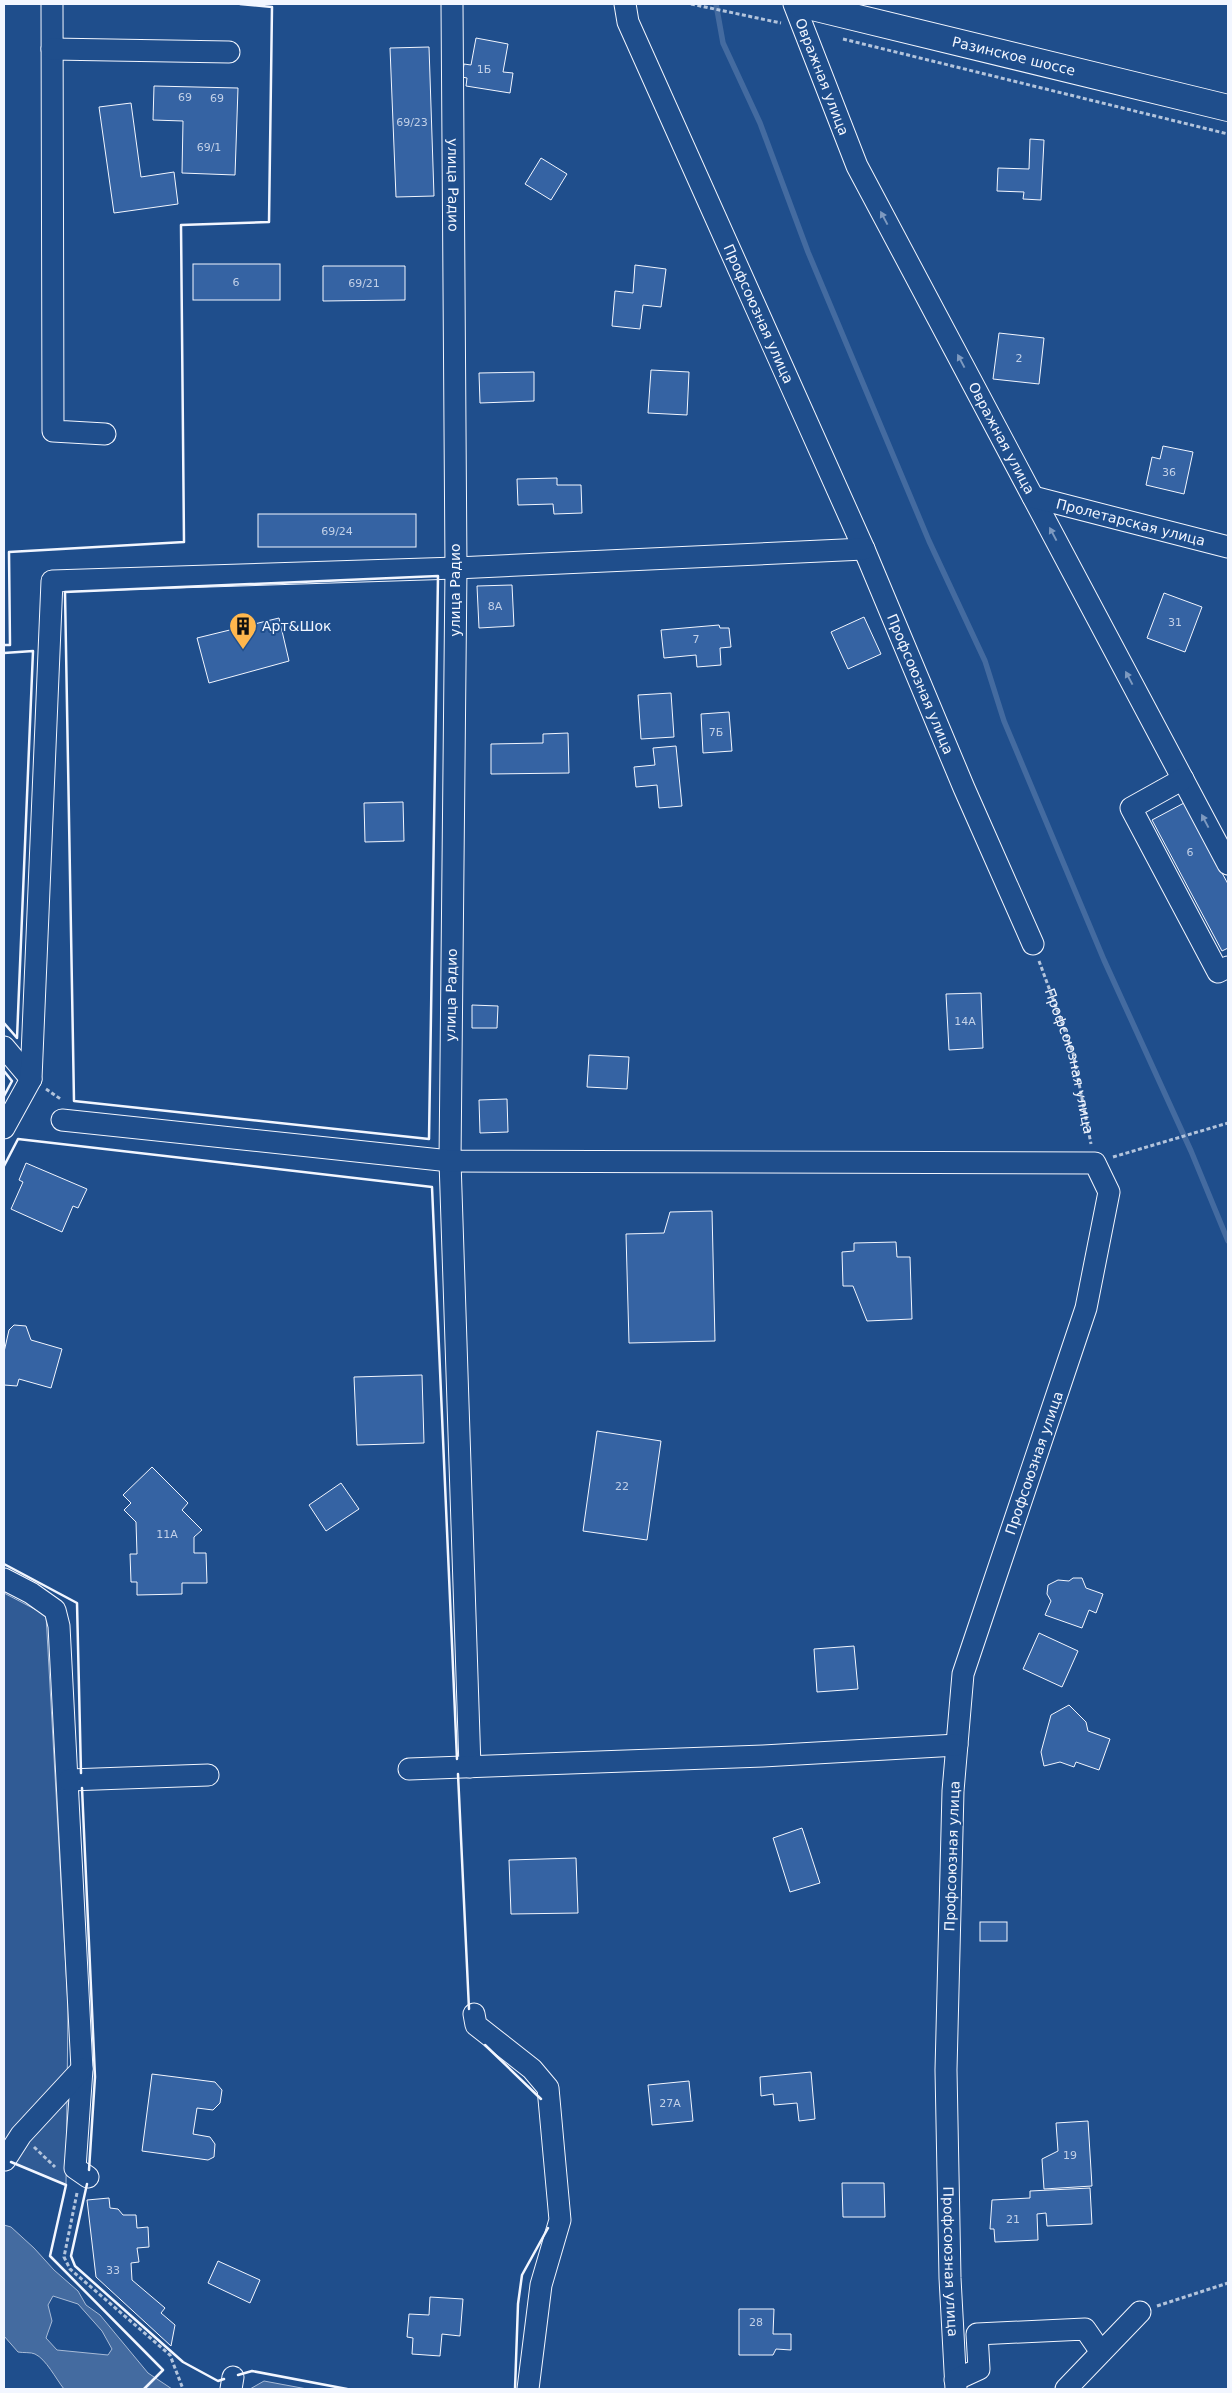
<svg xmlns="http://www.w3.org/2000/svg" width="1232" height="2393" viewBox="0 0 1232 2393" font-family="'DejaVu Sans',sans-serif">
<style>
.built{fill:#305b95;stroke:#a8bbd7}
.water{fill:#446ba0;stroke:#a8bbd7;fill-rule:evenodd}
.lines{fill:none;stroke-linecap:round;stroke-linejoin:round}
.stream{stroke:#446ba0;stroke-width:5.5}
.building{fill:#3563a3;stroke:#f2f6ff}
.minor-casing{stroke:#f2f6ff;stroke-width:23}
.major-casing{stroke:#f2f6ff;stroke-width:28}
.path{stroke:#b3c4dc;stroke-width:3;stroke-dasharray:4 2.5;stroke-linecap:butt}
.minor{stroke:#1f4e8c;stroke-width:21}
.major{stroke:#1f4e8c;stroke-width:26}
.wall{stroke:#f2f6ff;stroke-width:2.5}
.oneway{fill:#7e9ac0}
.labels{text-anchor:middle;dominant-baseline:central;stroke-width:4;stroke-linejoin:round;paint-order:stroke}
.number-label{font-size:11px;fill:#c3d1e8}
.street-label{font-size:14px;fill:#f2f6ff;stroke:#1f4e8c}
.poi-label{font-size:14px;fill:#f2f6ff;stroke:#1f4e8c;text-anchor:start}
</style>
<rect width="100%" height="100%" fill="#1f4e8c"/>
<polygon class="built" points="4,1593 46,1615 68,2006 66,2185 4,2159"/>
<g class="water">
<path d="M4,2225L11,2227L34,2248L54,2270L78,2291L86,2305L100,2315L148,2373L172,2389H64C56,2379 46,2359 35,2354C31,2352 23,2353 18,2352L4,2336ZM53,2296L78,2304L102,2331L112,2349L108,2355L57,2350L46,2338L52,2321L48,2305Z"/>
<polygon points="264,2381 307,2389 250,2389"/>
</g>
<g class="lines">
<polyline class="stream" points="716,4 723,43 760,123 808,252 929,541 985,661 1004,721 1104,960 1191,1151 1228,1241"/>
</g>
<g class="building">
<polygon points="476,38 508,44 503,72 513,73 510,93 466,86 467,78 462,77 464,64 471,65"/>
<polygon points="429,47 434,196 396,197 390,48"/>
<polygon points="154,86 238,88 235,175 182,173 183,121 153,120"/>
<polygon points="131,103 141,177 174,172 178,204 114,213 99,107"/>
<polygon points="1030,139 1044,140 1041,200 1023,199 1024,192 997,191 998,168 1029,169"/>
<polygon points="541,158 567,174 551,200 525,184"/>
<rect x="193" y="264" width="87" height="36"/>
<polygon points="635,265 666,269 661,307 643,305 640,329 612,326 615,291 633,293"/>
<polygon points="323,266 405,266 405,300 323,301"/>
<polygon points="999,333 1044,338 1039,384 993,379"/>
<polygon points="651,370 689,372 687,415 648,413"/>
<polygon points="534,372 534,401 480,403 479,373"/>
<polygon points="1163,446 1193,452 1184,494 1146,485 1152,457 1160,459"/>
<polygon points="557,478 557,485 581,485 582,513 554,514 553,504 518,505 517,479"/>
<rect x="258" y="514" width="158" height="33"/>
<polygon points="512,585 514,626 479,628 477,586"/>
<polygon points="1164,593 1202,607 1185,652 1147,638"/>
<polygon points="864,617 881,654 848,669 831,632"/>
<polygon points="279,618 289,661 209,683 197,638"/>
<polygon points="719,625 720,628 729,628 731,647 720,648 721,665 697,667 696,655 664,658 661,630"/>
<polygon points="671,693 674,737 641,739 638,695"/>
<polygon points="729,712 732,751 703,753 701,714"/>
<polygon points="568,733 569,773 491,774 491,744 543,743 543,734"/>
<polygon points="676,746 682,806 659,808 657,785 636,787 634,767 655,765 653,748"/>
<polygon points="403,802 404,841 365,842 364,803"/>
<polygon points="1184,803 1228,884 1228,948 1222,951 1152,820"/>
<polygon points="981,993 983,1048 949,1050 946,994"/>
<polygon points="472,1005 498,1006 497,1028 472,1028"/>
<polygon points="589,1055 629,1057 627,1089 587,1087"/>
<polygon points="507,1099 508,1132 480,1133 479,1100"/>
<polygon points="26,1163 87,1189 78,1208 73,1206 62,1232 11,1209 23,1182 19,1180"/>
<polygon points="712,1211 715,1341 629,1343 626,1234 664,1233 670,1212"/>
<polygon points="896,1242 897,1257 910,1257 912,1319 867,1321 853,1286 843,1286 842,1252 854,1251 854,1243"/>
<polygon points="14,1325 26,1326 31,1340 62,1349 51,1388 19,1379 17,1386 4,1385 4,1352 9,1330"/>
<polygon points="422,1375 424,1443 357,1445 354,1377"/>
<polygon points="597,1431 661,1441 647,1540 583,1531"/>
<polygon points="152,1467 188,1503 182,1510 202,1530 194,1537 194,1553 206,1553 207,1583 182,1583 182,1594 137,1595 137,1582 131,1582 130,1554 137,1554 136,1522 124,1510 131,1503 123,1495"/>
<polygon points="341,1483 359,1509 326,1531 309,1505"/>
<polygon points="1073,1578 1082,1578 1086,1588 1103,1594 1096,1613 1089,1610 1082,1628 1045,1615 1051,1601 1047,1594 1048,1585 1058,1580 1069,1581"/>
<polygon points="1039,1633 1078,1651 1062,1687 1023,1669"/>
<polygon points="854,1646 858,1689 817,1692 814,1649"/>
<polygon points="1069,1705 1086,1722 1088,1731 1110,1739 1099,1770 1076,1762 1074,1767 1060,1762 1044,1766 1041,1752 1051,1715"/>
<polygon points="802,1828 820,1883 790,1892 773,1838"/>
<polygon points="576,1858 578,1913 511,1914 509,1860"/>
<rect x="980" y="1922" width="27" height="19"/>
<polygon points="811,2072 815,2119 799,2121 797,2103 774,2105 773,2094 761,2096 760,2077"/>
<polygon points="152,2074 215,2082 222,2090 220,2103 213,2110 197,2108 193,2134 210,2137 215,2144 214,2157 208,2160 142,2151"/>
<polygon points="689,2081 693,2121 652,2125 648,2085"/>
<polygon points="1088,2121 1092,2186 1044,2189 1042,2159 1058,2151 1056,2123"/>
<polygon points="842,2183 884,2183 885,2217 843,2217"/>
<polygon points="1090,2188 1092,2224 1047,2226 1046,2213 1037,2214 1038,2240 995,2242 994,2229 990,2229 992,2200 1030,2198 1030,2191"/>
<polygon points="109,2198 110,2208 118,2209 123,2215 136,2215 137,2228 148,2227 149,2247 137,2248 139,2262 131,2263 132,2280 165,2308 161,2313 175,2325 171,2346 96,2277 87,2200"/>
<polygon points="218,2261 260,2280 250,2303 208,2283"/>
<polygon points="430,2297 463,2299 460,2336 442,2334 440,2356 412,2354 413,2338 407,2337 409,2314 429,2315"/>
<polygon points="739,2309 774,2309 773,2334 791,2334 791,2350 776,2349 773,2355 739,2355"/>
</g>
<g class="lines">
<g class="minor-casing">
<g id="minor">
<polyline points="52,4 53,431 105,434"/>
<path id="s2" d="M452,4L456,568L450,1161L470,1767"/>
<path id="s3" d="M625,4L628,22L864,549L964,788L1033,944"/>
<path id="s4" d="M794,4L857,166L1228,864"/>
<polyline points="52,49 229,52"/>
<path id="s5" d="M1033,497L1228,547"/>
<polyline points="1183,779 1131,808 1218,972 1228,967"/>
<polyline points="4,1047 31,1079"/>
<path id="s6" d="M62,1120L450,1161L1095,1163L1109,1192L1086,1308L963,1674L953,1791L946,2070L950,2278L956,2389"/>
<polyline points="4,1128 31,1079 52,581 456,568 864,549"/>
<polyline points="4,1579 31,1593 55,1610 59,1626 82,2069 75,2168 88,2177"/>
<polyline points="409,1769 763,1756 957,1745"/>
<polyline points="69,1780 208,1775"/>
<polyline points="474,2014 476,2025 532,2069 548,2088 560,2220 541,2285 528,2389"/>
<polyline points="5,2160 21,2135 82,2069"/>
<polyline points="955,2380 979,2369 977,2334 1085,2329 1101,2352"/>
<polyline points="231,2389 233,2377"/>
<polyline points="1066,2389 1140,2312"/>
</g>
</g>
<g class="major-casing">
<g id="major">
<path id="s7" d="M800,4L1228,108"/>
</g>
</g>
<g class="path">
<polyline points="691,4 781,23"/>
<polyline points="843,39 1228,134"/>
<path id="s1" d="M1039,961L1073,1053L1091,1144"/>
<polyline points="46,1089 62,1100"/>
<polyline points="1113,1157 1228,1123"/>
<polyline points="34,2147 55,2167"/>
<polyline points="77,2193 64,2257 70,2269 170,2355 183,2389"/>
<polyline points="1157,2306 1228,2283"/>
</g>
<use href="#minor" class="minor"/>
<use href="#major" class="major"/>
<g class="wall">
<polygon points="438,576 429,1139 74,1101 65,592"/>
<polyline points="4,645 10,645 9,552 184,542 181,225 269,222 272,7 240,4"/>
<polyline points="4,653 33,651 17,1038 4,1023"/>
<polyline points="4,1071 12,1081 4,1096"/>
<polyline points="4,1166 18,1139 432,1187 457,1759"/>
<polyline points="4,1564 77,1603 81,1773"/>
<polyline points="458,1774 469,2009"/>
<polyline points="82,1788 95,2077 89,2170"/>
<polyline points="485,2045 541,2099"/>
<polyline points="11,2162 66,2185 50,2256 163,2370 144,2389"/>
<polyline points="87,2184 71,2256 75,2266 183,2362 218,2381 224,2379"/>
<polyline points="238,2375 252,2371 347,2389"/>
<polyline points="515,2389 518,2304 522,2275 548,2228"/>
</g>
</g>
<defs><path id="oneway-solid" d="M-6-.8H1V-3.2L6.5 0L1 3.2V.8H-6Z" transform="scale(1.25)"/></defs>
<g class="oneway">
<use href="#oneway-solid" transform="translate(884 218) rotate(-118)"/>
<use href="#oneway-solid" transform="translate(961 361) rotate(-118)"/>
<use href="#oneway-solid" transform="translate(1053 534) rotate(-118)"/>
<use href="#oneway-solid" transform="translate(1129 678) rotate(-118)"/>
<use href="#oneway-solid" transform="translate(1205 821) rotate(-118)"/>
</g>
<defs>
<g id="building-pin" transform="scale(1.4375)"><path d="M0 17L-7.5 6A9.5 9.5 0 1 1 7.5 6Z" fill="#ffb74d" stroke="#1f4e8c"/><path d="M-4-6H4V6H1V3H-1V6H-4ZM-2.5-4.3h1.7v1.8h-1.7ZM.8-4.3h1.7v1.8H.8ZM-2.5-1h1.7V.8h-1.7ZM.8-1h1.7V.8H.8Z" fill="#111"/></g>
</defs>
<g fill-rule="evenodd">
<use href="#building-pin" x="243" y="626"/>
</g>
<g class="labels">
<g class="number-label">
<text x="484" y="69">1Б</text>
<text x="185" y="97">69</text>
<text x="217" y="98">69</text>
<text x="412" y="122">69/23</text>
<text x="209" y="147">69/1</text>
<text x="236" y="282">6</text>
<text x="364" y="283">69/21</text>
<text x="1019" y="358">2</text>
<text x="1169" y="472">36</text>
<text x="337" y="531">69/24</text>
<text x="495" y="606">8А</text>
<text x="1175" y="622">31</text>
<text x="696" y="639">7</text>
<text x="716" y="732">7Б</text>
<text x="1190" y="852">6</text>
<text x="965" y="1021">14А</text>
<text x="622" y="1486">22</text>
<text x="167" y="1534">11А</text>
<text x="670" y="2103">27А</text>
<text x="1070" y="2155">19</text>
<text x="1013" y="2219">21</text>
<text x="113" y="2270">33</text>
<text x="756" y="2322">28</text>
</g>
<g class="street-label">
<text stroke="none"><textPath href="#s7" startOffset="220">Разинское шоссе</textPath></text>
<text stroke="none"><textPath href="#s4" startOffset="78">Овражная улица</textPath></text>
<text stroke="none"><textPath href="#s2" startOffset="181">улица Радио</textPath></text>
<text stroke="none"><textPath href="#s3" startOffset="338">Профсоюзная улица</textPath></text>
<text stroke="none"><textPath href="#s4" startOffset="482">Овражная улица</textPath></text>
<text stroke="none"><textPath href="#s5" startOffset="101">Пролетарская улица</textPath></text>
<text transform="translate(455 590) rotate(-90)">улица Радио</text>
<text stroke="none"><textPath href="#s3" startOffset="742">Профсоюзная улица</textPath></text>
<text transform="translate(451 995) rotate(-89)">улица Радио</text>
<text stroke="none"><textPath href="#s1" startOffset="105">Профсоюзная улица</textPath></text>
<text transform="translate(1034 1463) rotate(-71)">Профсоюзная улица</text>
<text transform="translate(952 1856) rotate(-88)">Профсоюзная улица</text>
<text stroke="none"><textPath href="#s6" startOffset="2160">Профсоюзная улица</textPath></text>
</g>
<g class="poi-label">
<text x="262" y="626">Арт&amp;Шок</text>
</g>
</g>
<rect width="1232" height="2393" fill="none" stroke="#f2f6ff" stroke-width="10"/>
</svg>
